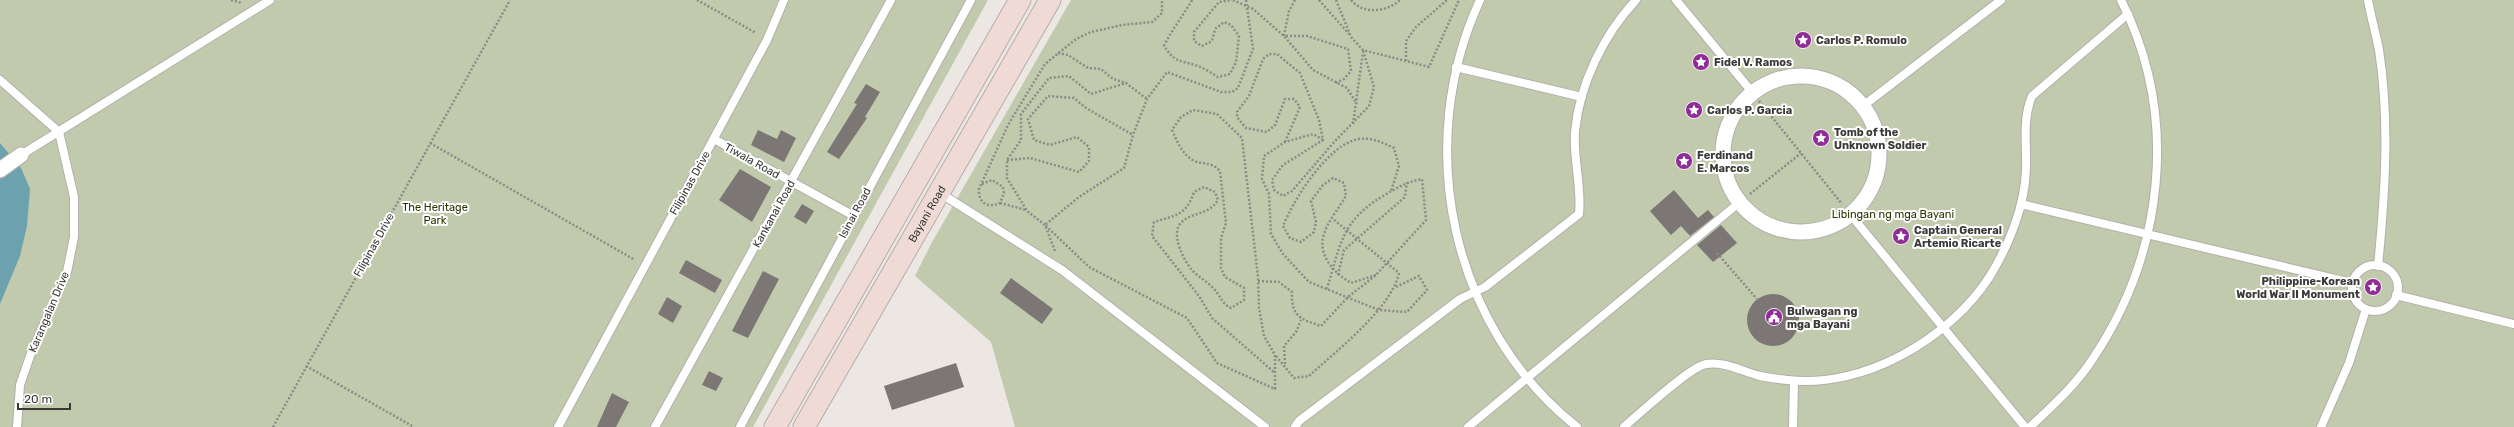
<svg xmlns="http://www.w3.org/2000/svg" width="2514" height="427" viewBox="0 0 2514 427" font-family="Rubik,sans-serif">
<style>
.green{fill:#c2caad}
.water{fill:#6ba2ae}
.building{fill:#7c7674}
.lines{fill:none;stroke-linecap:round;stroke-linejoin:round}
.lane-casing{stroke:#b3afab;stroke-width:10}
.street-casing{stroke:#b3afab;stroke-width:17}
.secondary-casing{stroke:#b3afab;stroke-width:23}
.path{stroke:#8d8a87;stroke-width:2.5;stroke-dasharray:2 2;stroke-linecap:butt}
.lane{stroke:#fff;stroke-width:8}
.street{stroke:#fff;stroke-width:15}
.secondary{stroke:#efdad5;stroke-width:21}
.labels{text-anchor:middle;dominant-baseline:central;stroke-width:4;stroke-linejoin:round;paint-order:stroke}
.poi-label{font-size:11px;font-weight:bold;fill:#3b3937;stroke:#fff;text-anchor:start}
.street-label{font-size:11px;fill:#3b3937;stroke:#fff}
.park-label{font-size:11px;fill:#2c3400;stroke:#fff}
</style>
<rect width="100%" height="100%" fill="#ede7e3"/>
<g class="green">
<polygon points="0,0 988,0 753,427 0,427"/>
<polygon points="1071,0 2514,0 2514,427 1015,427 991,342 915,276 931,244"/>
</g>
<polygon class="water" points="0,143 21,168 30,189 27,226 20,256 0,304"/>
<g class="building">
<polygon points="866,84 880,92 865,117 867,118 839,159 827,152 857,104 854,103"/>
<polygon points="758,130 777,139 781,130 796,138 784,162 751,145"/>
<polygon points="740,169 771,187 752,222 719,200"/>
<polygon points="1674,190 1698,218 1708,210 1714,217 1690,236 1681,226 1671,235 1650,211"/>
<polygon points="802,204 814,211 806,224 794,217"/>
<polygon points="1721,225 1737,243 1713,262 1697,245"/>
<polygon points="686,260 722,280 715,293 679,273"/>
<polygon points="763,271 779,279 748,338 732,331"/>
<polygon points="1011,278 1053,309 1042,324 1000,293"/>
<circle cx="1773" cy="320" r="26"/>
<polygon points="667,297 682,306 673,323 658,314"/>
<polygon points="956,363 964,387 892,410 884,386"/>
<polygon points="709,371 723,378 716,391 702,385"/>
<polygon points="612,393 629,402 616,427 597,427"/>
</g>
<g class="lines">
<g class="lane-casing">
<g id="lane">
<path d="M1480,0C1413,145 1450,326 1577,427"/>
<polyline points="1676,0 1752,92"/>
<path d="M2368,0C2371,17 2376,34 2379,50C2390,121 2385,195 2378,266"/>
<polyline points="1456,67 1582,97"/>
<polyline points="0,80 59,132 74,197 74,237 67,272 30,356 20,385 17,427"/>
<polyline points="1863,106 2001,0"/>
<polyline points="714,139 854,216"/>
<polyline points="21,155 270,0"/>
<polyline points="940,193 1062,270 1265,427"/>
<polyline points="2021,204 2352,283"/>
<polyline points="1850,214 2025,427"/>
<circle cx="2375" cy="288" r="23"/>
<polyline points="2396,295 2514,324"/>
<polyline points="558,427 767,40 784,0"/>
<polyline points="655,427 891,0"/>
<polyline points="740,427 971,0"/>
<path d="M1295,427L1299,421L1460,299L1485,287L1579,214C1582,187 1573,159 1575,132C1579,85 1604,34 1636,0"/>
<polyline points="1468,427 1740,202"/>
<path d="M1624,427C1639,414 1691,366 1706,364C1725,361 1743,372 1760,376C1769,378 1779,379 1788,380C1863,389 1950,339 1990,276C2009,245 2025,206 2026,169C2027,144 2022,119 2032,96L2128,14"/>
<polyline points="1793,427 1794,381"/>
<path d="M2030,427C2052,406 2075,386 2092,360C2164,253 2180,117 2121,0"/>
<polyline points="2321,427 2349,363 2366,309"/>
</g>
</g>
<g class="street-casing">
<g id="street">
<circle cx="1801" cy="154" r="78"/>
<polyline points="0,170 21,155"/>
</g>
</g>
<g class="secondary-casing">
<g id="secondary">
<polyline points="775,427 1020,0"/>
<path id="s1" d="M804,427L1050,0"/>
</g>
</g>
<g class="path">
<polyline points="231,0 242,3"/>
<polyline points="697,0 756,33"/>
<path d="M1192,0C1183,16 1172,29 1164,46C1175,62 1178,60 1195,65C1203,67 1211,73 1218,77L1230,74L1236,62L1239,36L1231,25L1224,22L1215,29L1212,41L1202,46L1194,41V32L1219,2L1232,0"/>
<polyline points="1233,0 1253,9 1284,36 1313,70 1347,88 1357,104"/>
<path d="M1246,0L1253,49L1238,88L1232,92H1221L1167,72L1147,99L1133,135L1124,168L1079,197L1045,225L1089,267L1187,318L1217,363L1275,389V355L1264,336L1259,308L1258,277L1242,138L1217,114L1193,110L1181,117L1172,130C1177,141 1181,152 1191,159C1201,166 1210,160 1220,171L1226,223L1221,238V268L1225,277L1244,288V300L1231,308C1221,303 1221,296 1213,288C1207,281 1198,277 1192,270C1184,261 1171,235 1180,224C1191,211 1207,217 1218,200L1215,192L1204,187L1194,192C1186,216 1176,215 1154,222L1152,236L1199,296L1212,318L1275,373"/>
<polyline points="1295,0 1289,11 1284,36 1307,36 1348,49 1351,71 1344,79 1335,83"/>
<polyline points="1319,0 1349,34"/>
<polyline points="1336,0 1351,37 1363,50 1429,67 1459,0"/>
<path d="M1351,0C1364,15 1386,12 1400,0"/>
<polyline points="1058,53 1068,55 1088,68 1101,69 1113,79 1126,83 1147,99"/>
<polyline points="1406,61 1406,41 1416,27 1447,0"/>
<polyline points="1759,101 1842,204"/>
<polyline points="1353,124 1363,52"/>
<polyline points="1323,140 1313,134 1285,142 1264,156 1262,179 1269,194 1271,234 1283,254 1309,282 1379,310 1407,312 1427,290 1419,276 1396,287"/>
<polyline points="1285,142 1300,107 1294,99 1285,99 1275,125 1267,132 1246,128 1237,117 1237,112 1249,96 1263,59 1269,54 1277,54 1300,73 1319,120 1323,140 1283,165 1272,180 1274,190 1283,196 1292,191 1335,141 1369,106 1374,87 1363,50"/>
<polyline points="430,143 635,260"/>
<polyline points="1007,160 1030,158 1079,172 1089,161 1089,147 1077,137 1050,145 1034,140 1028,119 1048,96 1074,98 1086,108 1133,135"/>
<path d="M982,184L992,180L1003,187L1004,193L1000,203C987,209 978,202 979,189L1008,125L1045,64L1076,39L1091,32L1122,25L1152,22L1162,13V0"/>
<polyline points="1750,194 1801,153"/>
<polyline points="1000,203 1026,210"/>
<polyline points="1055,251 1045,225 1027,211 1007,178 1007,160 1021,140 1021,114 1049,78 1069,76 1091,94 1126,83"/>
<polyline points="1717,253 1757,299"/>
<polyline points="1338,275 1344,250 1405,197 1407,182"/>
<path d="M1376,275L1351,283C1334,273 1317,255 1324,234C1328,221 1339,208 1346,196L1344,183L1333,178L1323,185L1311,201L1316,222L1314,232L1301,242L1290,238L1283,226C1294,199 1328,144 1359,139C1372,137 1383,143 1394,148L1399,166L1391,191"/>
<path d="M1258,281L1279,282L1292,292C1291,316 1300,319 1321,326L1348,297L1376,275L1426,220L1422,179C1407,182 1396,188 1383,196C1341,221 1340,246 1327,289"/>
<path d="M1276,356L1294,378L1309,376C1337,350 1391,309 1399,273L1333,219"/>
<polyline points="1285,364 1284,346 1296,332 1301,320"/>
<polyline points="306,366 414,427"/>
<polyline points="273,427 510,0"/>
</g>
<use href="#lane" class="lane"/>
<use href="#street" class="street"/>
<use href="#secondary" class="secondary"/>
</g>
<defs>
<g id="sight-disc" transform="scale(0.9)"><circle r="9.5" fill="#8e2d95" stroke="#fff"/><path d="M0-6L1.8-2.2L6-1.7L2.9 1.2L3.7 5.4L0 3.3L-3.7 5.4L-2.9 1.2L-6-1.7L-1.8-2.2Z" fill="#fff"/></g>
<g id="civic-disc" transform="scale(0.9)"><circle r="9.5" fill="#8e2d95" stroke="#fff"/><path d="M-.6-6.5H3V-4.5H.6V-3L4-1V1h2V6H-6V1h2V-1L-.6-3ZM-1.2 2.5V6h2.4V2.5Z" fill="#fff"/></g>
</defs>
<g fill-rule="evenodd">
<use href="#sight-disc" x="1803" y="40"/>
<use href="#sight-disc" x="1701" y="62"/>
<use href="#sight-disc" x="1694" y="110"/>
<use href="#sight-disc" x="1821" y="138"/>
<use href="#sight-disc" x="1684" y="161"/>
<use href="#sight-disc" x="1901" y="236"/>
<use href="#sight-disc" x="2373" y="287"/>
<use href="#civic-disc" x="1774" y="317"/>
</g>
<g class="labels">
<g class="poi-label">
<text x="1816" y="40">Carlos P. Romulo</text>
<text x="1714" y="62">Fidel V. Ramos</text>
<text x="1707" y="110">Carlos P. Garcia</text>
<text x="1834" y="132">Tomb of the<tspan x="1834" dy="13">Unknown Soldier</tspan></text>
<text x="1697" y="155">Ferdinand<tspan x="1697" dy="13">E. Marcos</tspan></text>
<text x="1914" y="230">Captain General<tspan x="1914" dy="13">Artemio Ricarte</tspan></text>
<text x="2360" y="281" text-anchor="end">Philippine-Korean<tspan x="2360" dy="13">World War II Monument</tspan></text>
<text x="1787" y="311">Bulwagan ng<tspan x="1787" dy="13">mga Bayani</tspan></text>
</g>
<g class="street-label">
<text transform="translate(752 161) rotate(29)">Tiwala Road</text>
<text transform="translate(690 183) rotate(-61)">Filipinas Drive</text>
<text transform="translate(855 213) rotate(-62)">Isinai Road</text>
<text stroke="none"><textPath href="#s1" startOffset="246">Bayani Road</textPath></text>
<text transform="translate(774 214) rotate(-61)">Kankanai Road</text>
<text transform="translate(374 245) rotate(-61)">Filipinas Drive</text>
<text transform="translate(49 312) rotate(-67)">Karangalan Drive</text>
</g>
<g class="park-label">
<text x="435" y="207">The Heritage<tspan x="435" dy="13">Park</tspan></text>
<text x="1893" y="214">Libingan ng mga Bayani</text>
</g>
</g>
<path d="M18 403v6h52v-6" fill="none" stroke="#3b3937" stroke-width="2"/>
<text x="24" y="403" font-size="12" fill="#3b3937" stroke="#ffffff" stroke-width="3" paint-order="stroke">20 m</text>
</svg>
